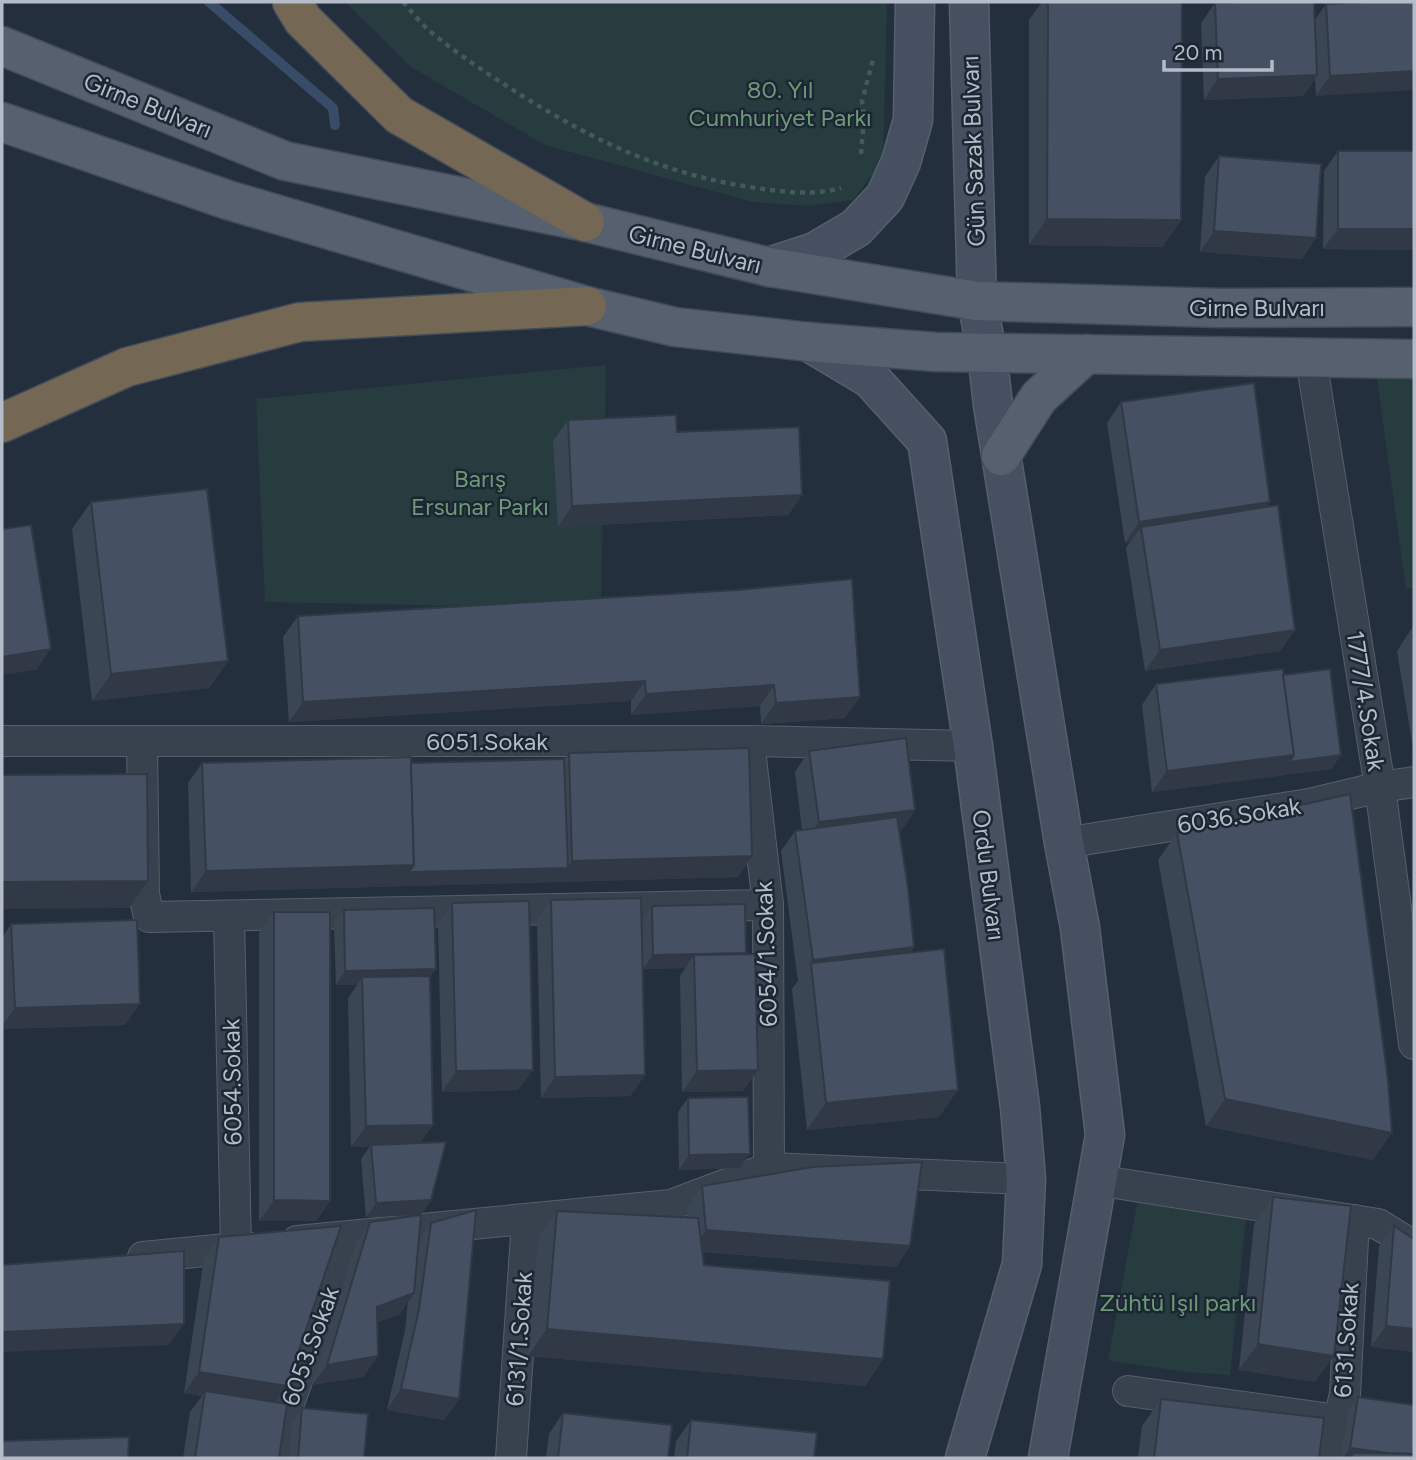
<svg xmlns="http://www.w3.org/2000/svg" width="1416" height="1460" viewBox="0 0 1416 1460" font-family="Figtree,sans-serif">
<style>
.green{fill:#263c3f}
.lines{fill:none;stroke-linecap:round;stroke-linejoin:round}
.stream{stroke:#394c67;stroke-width:10}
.street-casing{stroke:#565f6c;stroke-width:32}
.secondary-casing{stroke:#565f6c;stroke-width:41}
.primary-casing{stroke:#414a57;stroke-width:41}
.highway-casing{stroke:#434c59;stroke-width:41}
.path{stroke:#44595c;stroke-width:4.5;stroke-dasharray:5 5;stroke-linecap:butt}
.street{stroke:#38414e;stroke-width:30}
.secondary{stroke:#465061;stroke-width:38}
.primary{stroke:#56606e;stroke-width:38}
.highway{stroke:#746855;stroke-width:38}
.wall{fill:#3b4654}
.shaded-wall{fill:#303945}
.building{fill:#455162;stroke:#303945;stroke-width:2}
.labels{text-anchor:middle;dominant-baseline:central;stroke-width:5;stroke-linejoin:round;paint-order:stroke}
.park-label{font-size:24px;fill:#6b9a76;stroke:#1d2633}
.street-label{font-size:24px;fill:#b4bcc9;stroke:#1d2633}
</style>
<rect width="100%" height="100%" fill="#242f3e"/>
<g class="green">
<polygon points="345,2 887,2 883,160 853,200 809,206 753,202 545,145 411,67"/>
<polygon points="606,365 601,599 569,608 265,602 256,399"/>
<polygon points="1414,378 1414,588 1406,589 1377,379"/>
<polygon points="1138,1199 1246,1217 1230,1375 1185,1372 1108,1360"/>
</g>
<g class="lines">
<polyline class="stream" points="209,2 333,108 335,125"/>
<g class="street-casing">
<g id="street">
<polyline points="1311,359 1380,787 1414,1044"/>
<polyline points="2,741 749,741 973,746"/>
<polyline points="142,741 144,894 149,917 768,905"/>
<polyline points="749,741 768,905 769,1168"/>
<polyline points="1064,843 1309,804 1380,787 1414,782"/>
<polyline points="229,916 236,1248"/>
<polyline points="1096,1180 1378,1224 1414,1246"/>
<polyline points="297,1241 671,1205 769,1168 1026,1179"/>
<polyline points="143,1257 247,1247"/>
<polyline points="1128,1391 1338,1420"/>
<polyline points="279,1458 285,1414 350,1236"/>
<polyline points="511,1458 527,1220"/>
<polyline points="1330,1458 1345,1394 1354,1220"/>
</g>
</g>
<g class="secondary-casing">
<g id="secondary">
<polyline points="969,2 977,301 987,352 993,405 1064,843 1080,928 1105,1135 1048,1458"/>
<polyline points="769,267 815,252 856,228 885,197 901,162 913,120 915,2"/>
<polyline points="809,342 871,379 927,441 973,746 1020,1107 1026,1179 1022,1264 965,1458"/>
</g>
</g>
<g class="primary-casing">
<g id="primary">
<polyline points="2,46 285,161 585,222 769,267 977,301 1220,308 1414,307"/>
<polyline points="2,122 228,200 587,306 675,327 809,342 936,352 1414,359"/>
<polyline points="1001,456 1039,397 1086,354"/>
</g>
</g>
<g class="highway-casing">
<g id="highway">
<polyline points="292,2 303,20 399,115 585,222"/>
<polyline points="2,423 127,367 300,322 587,306"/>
</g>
</g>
<g class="path">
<path d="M403,2C412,12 421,24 432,33C461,57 493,77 524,97C600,144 667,175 756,188C785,192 813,196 841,188"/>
<polyline points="861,154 864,118 862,101 874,56"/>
</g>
<use href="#street" class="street"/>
<use href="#secondary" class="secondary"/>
<use href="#primary" class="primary"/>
<use href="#highway" class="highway"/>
</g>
<g class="wall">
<polygon points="1042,2 1182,2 1181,220 1162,247 1029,245 1029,20"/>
<polygon points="1414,2 1316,96 1315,79 1303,96 1204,100 1201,23 1215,3 1315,20 1326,4"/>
<polygon points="1338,151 1414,151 1414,250 1323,249 1324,171"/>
<polygon points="1219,156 1316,238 1302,259 1200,252 1205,177"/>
<polygon points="1121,402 1270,502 1266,507 1295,630 1280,651 1145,671 1126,548 1130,542 1125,543 1107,423"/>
<polygon points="568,420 802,495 788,515 558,527 553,441"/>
<polygon points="91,502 228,661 209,688 92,701 72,529"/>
<polygon points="298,616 860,697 845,718 761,724 760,706 631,715 631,701 289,722 283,637"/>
<polygon points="1414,625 1414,754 1397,651"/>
<polygon points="1283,675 1341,755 1331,769 1152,792 1142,705 1156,684"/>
<polygon points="809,751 915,810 901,831 899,831 914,947 911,952 939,1117 807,1130 792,989 798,981 781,851 795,831 802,830 795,772"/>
<polygon points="569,753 738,877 191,892 188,783 202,763 411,763 564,759"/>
<polygon points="1177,833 1373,1160 1206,1126 1158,860"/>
<polygon points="551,900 645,1075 630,1096 541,1098 537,921"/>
<polygon points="452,903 518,1090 442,1092 438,924"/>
<polygon points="652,906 746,953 758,1070 743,1091 682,1092 680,976 685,968 643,969 642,920"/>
<polygon points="344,910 430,977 420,1143 431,1200 421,1215 366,1217 361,1159 370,1146 351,1147 348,998 357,985 336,985 334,924"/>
<polygon points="274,912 330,1201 316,1221 259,1221 259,933"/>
<polygon points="11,924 125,1025 2,1029 2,938"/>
<polygon points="688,1098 740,1168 679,1170 678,1112"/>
<polygon points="702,1186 910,1246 896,1267 702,1252 704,1265 883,1359 865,1386 528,1356 538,1238 557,1211 688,1217 687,1207"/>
<polygon points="1273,1197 1315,1382 1239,1370 1254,1224"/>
<polygon points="370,1222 419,1240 431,1223 459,1399 444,1420 387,1410 405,1330 408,1301 400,1314 378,1322 378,1356 363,1377 312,1385 356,1243"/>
<polygon points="1394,1226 1414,1239 1414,1352 1371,1347 1379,1246"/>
<polygon points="219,1237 287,1386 276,1402 279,1458 183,1458 190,1412 202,1396 184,1393 204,1258"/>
<polygon points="1358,1397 1414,1458 1341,1458 1348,1411"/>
<polygon points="1161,1399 1319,1458 1138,1458 1142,1426"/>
<polygon points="302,1408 364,1458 289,1458 292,1422"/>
<polygon points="563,1413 668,1458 546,1458 549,1434"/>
<polygon points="691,1420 814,1458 674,1458 676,1441"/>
</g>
<g class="shaded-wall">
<polygon points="1414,71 1414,90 1316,96 1330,76"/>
<polygon points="1317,75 1303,96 1204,100 1218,79"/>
<polygon points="1047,219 1181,220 1162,247 1029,245"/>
<polygon points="1338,229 1414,229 1414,250 1323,249"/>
<polygon points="1214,231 1316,238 1302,259 1200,252"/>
<polygon points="802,495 788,515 558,527 572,506"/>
<polygon points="1270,502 1255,523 1141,527 1130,542 1125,543 1139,522"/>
<polygon points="1295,630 1280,651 1145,671 1160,650"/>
<polygon points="51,649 36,670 2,675 2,657"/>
<polygon points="228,661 209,688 92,701 111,674"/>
<polygon points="645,681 631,701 289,722 303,702"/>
<polygon points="774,685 760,706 631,715 646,694"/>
<polygon points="860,697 845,718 761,724 776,703"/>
<polygon points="1294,755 1279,776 1152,792 1167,771"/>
<polygon points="1341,755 1331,769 1279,776 1289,762"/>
<polygon points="915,810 901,831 804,843 819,822"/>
<polygon points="752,856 738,877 191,892 206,871 414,865 568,868 572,861"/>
<polygon points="148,881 129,908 2,909 2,882"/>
<polygon points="914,947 900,968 811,963 798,981 813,960"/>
<polygon points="746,953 694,955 685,968 643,969 653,955"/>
<polygon points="436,969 426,983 362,977 357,985 336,985 345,971"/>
<polygon points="140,1004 125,1025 2,1029 2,1026 15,1008"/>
<polygon points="533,1070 518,1090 442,1092 456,1071"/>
<polygon points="758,1070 743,1091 682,1092 697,1071"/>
<polygon points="645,1075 630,1096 541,1098 555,1077"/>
<polygon points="958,1090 939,1117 807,1130 826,1103"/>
<polygon points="1225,1099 1392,1133 1373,1160 1206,1126"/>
<polygon points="433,1125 418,1146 351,1147 366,1126"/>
<polygon points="750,1154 740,1168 679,1170 689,1155"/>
<polygon points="274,1200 330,1201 316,1221 259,1221"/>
<polygon points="431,1200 421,1215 366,1217 376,1203"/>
<polygon points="706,1230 910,1246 896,1267 691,1251"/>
<polygon points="414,1293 400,1314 363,1328 377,1307"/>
<polygon points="184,1324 169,1345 2,1352 2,1332"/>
<polygon points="1386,1326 1414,1329 1414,1352 1371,1347"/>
<polygon points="547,1329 883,1359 865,1386 528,1356"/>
<polygon points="1258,1344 1334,1356 1315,1382 1239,1370"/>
<polygon points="378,1356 363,1377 312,1385 327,1365"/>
<polygon points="199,1372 287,1386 273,1407 205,1391 202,1396 184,1393"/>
<polygon points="401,1389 459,1399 444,1420 387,1410"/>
<polygon points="1350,1448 1414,1457 1353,1453 1349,1458 1343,1458"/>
</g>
<g class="building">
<polygon points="1048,2 1182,2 1181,220 1047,219"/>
<polygon points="1237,2 1314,2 1317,75 1218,79 1215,3"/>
<polygon points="1364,2 1414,2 1414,71 1330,76 1326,4"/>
<rect x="1338" y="151" width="76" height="78"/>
<polygon points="1219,156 1321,164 1316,238 1214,231"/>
<polygon points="1254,383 1270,502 1139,522 1121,402"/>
<polygon points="676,415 677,432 799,427 802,495 572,506 568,420"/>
<polygon points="207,489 228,661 111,674 91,502"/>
<polygon points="1278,505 1295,630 1160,650 1141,527"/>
<polygon points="31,525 51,649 2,657 2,529"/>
<polygon points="852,579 860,697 776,703 774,685 646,694 645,681 303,702 298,616 737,590"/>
<polygon points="1283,669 1294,755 1167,771 1156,684"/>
<polygon points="1330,669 1341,755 1289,762 1294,755 1283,675"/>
<polygon points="906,738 915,810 819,822 809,751"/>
<polygon points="749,748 752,856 572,861 569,753"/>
<polygon points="411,757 414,865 206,871 202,763"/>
<polygon points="564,759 568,868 409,872 414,865 411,763"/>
<polygon points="147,774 148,881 2,882 2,775"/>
<polygon points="1350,794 1388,1080 1392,1133 1225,1099 1177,833"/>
<polygon points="897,817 908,888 914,947 813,960 795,831"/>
<polygon points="641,898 645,1075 555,1077 551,900"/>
<polygon points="529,901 533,1070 456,1071 452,903"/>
<polygon points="745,904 746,953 653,955 652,906"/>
<polygon points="434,908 436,969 345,971 344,910"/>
<polygon points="274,912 330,912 330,1201 274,1200"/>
<polygon points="137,920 140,1004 15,1008 11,924"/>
<polygon points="944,949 958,1090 826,1103 811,963"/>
<polygon points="755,954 758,1070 697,1071 694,955"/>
<polygon points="430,976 433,1125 366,1126 362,977"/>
<polygon points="748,1097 750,1154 689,1155 688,1098"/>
<polygon points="446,1142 431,1200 376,1203 371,1145"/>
<polygon points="922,1162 910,1246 706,1230 702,1186 812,1167"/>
<polygon points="1273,1197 1351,1206 1334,1356 1258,1344"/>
<polygon points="476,1210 459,1399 401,1389 419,1309 431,1223"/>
<polygon points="557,1211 698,1218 704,1265 890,1281 883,1359 547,1329"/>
<polygon points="421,1215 414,1293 377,1307 378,1356 327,1365 370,1222"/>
<polygon points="341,1226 287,1386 199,1372 219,1237"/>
<polygon points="1394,1226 1414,1239 1414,1329 1386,1326"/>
<polygon points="184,1251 184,1324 2,1332 2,1265"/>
<polygon points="205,1391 287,1404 279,1458 195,1458"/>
<polygon points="1358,1397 1414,1405 1414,1454 1388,1453 1350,1448"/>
<polygon points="1161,1399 1324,1418 1319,1458 1154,1458"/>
<polygon points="302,1408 368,1414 364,1458 298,1458"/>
<polygon points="563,1413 672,1425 668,1458 558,1458"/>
<polygon points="691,1420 817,1433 814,1458 687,1458"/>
<polygon points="129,1437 128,1458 2,1458 2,1441"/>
<polygon points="1353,1453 1414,1454 1414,1458 1352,1458"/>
</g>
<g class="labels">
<g class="park-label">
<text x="780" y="89">80. Yıl<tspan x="780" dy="28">Cumhuriyet Parkı</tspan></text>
<text x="480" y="478">Barış<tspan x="480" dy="28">Ersunar Parkı</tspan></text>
<text x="1178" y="1302">Zühtü Işıl parkı</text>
</g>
<g class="street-label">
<text transform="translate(148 105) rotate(22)">Girne Bulvarı</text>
<text transform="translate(973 151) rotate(-92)">Gün Sazak Bulvarı</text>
<text transform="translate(695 249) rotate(14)">Girne Bulvarı</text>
<text x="1257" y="307">Girne Bulvarı</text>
<text transform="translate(1366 701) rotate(81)">1777/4.Sokak</text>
<text x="487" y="741">6051.Sokak</text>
<text transform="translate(1239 815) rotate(-9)">6036.Sokak</text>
<text transform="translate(989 875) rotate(83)">Ordu Bulvarı</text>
<text transform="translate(766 954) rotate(-92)">6054/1.Sokak</text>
<text transform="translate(232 1082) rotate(-91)">6054.Sokak</text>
<text transform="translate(519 1339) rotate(-86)">6131/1.Sokak</text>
<text transform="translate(1346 1340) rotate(-86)">6131.Sokak</text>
<text transform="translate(310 1346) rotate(-70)">6053.Sokak</text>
</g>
</g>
<rect width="1416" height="1460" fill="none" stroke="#b4bcc9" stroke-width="7"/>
<path d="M1164 60v10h108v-10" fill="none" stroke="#b4bcc9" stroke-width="3.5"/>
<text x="1174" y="60" font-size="21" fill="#b4bcc9" stroke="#1d2633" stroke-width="5" paint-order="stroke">20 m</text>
</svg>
